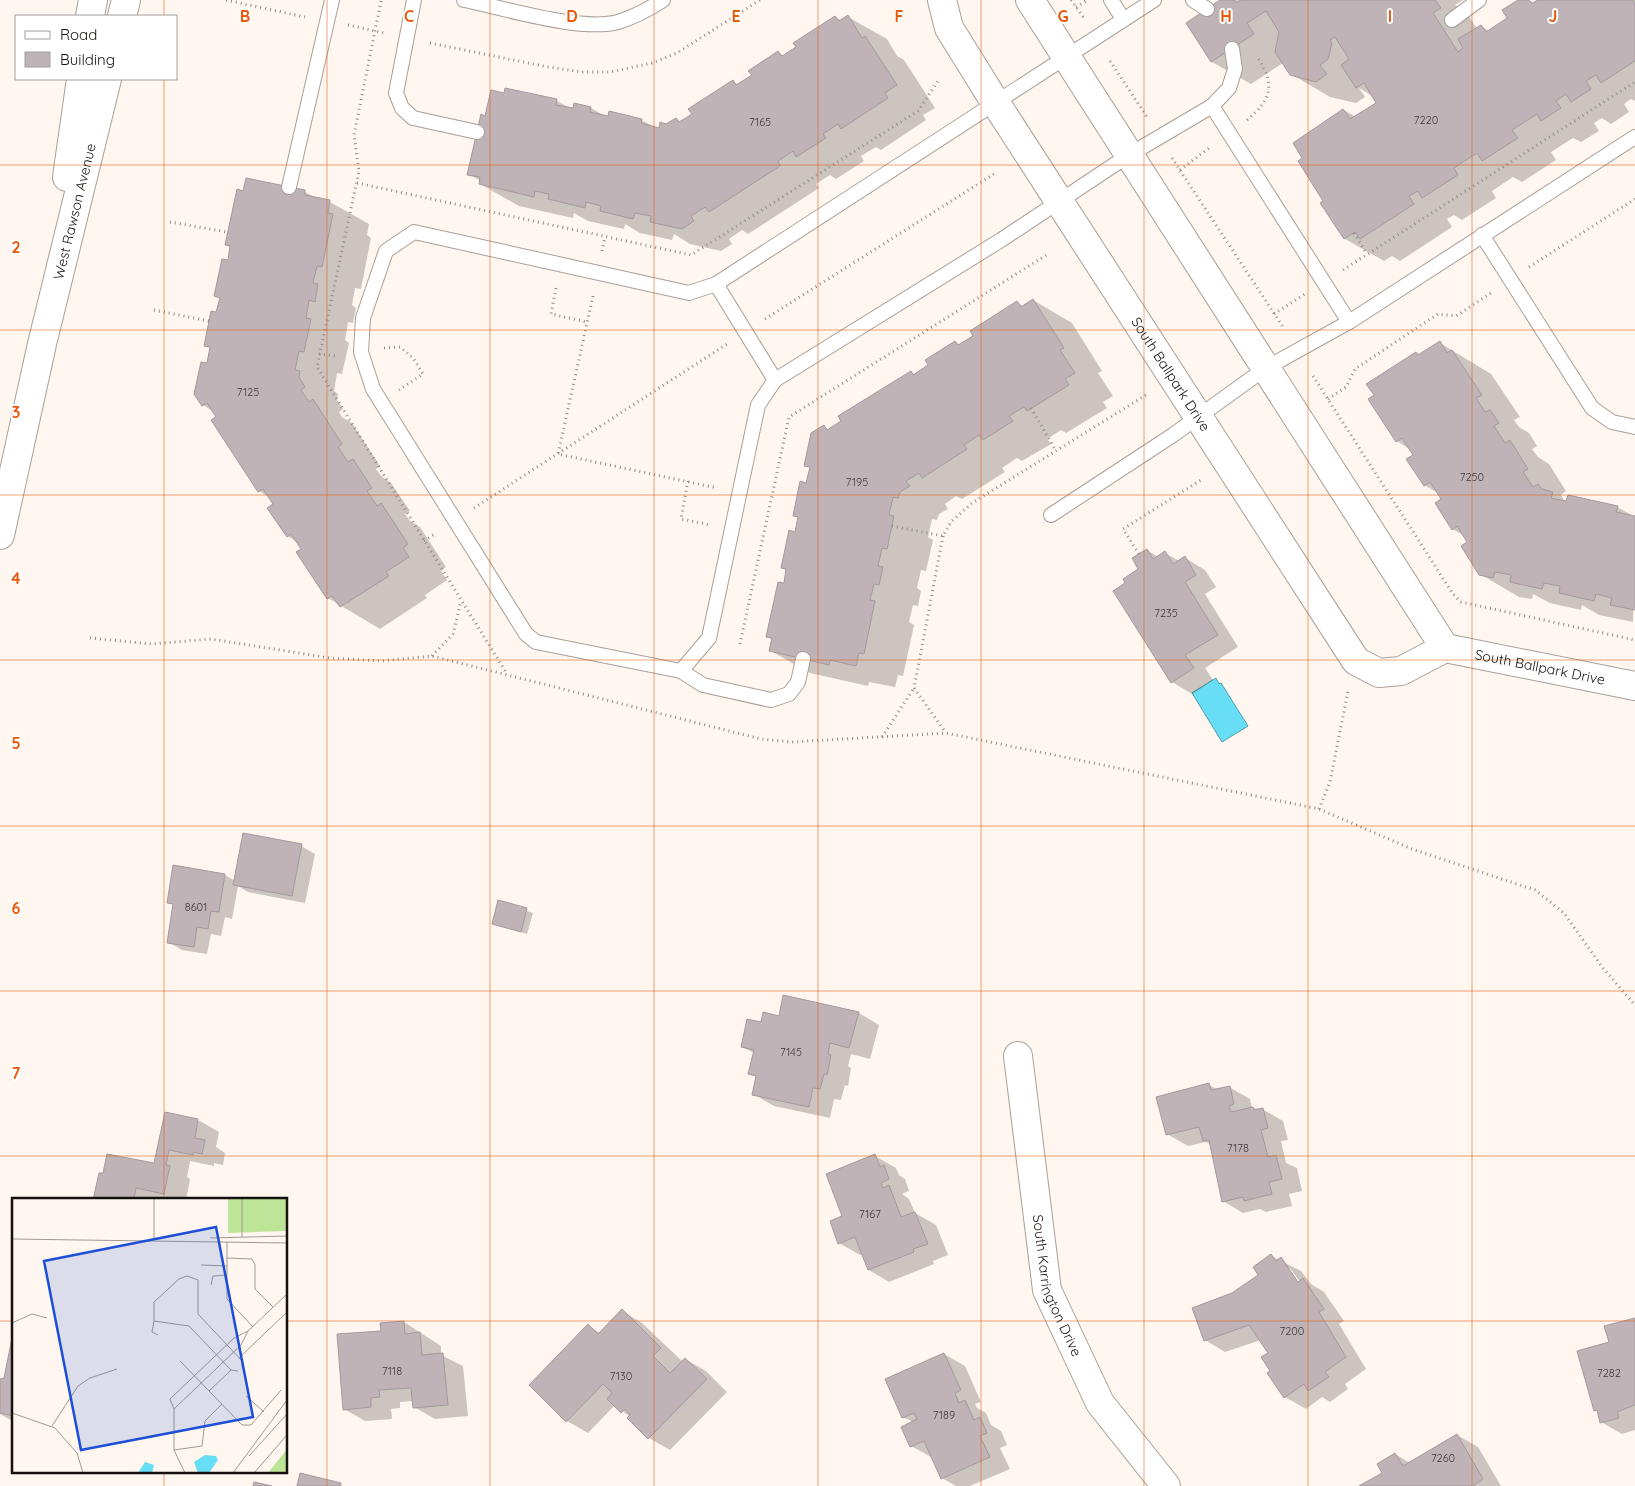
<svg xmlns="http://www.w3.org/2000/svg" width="1635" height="1486" viewBox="0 0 1635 1486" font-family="Quicksand,sans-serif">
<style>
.water{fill:#67ddf6;stroke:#4ea0b0}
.shadow{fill:#0003;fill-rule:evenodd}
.building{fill:#bfb3b8;stroke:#a5999e}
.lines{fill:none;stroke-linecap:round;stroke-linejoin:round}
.lane-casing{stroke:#a89f98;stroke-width:16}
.street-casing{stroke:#a89f98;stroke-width:30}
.secondary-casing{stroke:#a89f98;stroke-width:30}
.path{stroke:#918c87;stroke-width:3;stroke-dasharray:1 4;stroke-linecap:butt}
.lane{stroke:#fff;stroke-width:14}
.street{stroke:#fff;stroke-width:28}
.secondary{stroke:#fff;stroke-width:28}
.grid{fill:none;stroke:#e8590c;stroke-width:1;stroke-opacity:0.55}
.labels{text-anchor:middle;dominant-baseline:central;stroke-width:4;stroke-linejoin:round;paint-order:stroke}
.number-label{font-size:11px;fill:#3f3a38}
.street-label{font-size:14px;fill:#14110e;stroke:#fff}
.inset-road{fill:none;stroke:#a09a95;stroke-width:1}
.view{fill:#1d4ed8;fill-opacity:0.15;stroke:#1d4ed8;stroke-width:2.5}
.inset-edge{fill:none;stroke:#14110e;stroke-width:2.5}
.grid-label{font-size:16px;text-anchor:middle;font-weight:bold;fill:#e8590c;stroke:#fff;stroke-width:4;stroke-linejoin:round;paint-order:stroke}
</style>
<rect width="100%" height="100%" fill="#fef6ef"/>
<polygon class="water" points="1216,678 1219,684 1221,683 1248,726 1222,742 1192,693"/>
<g class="shadow">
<polygon points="1223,0 1463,0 1455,5 1466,11 1477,29 1481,26 1489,31 1509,18 1520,0 1536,2 1539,0 1635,0 1635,101 1631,99 1624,104 1629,112 1611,124 1602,118 1594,123 1599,131 1581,142 1573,138 1551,152 1556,160 1522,182 1513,177 1492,191 1496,198 1462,220 1454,215 1447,219 1452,227 1400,261 1392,256 1384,261 1345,239 1322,203 1325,201 1344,110 1356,117 1378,103 1374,97 1359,88 1365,97 1356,103 1330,97 1291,74 1283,63 1251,84 1212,62 1187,23"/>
<polygon points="835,17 842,21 848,17 887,39 897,56 904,60 935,108 923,115 926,120 881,150 876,147 861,156 864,161 836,179 830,175 816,184 819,188 748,234 742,230 729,239 732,244 721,251 690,244 674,234 672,240 640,233 625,224 624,229 588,221 574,213 573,218 519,206 480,184 481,181 468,174 486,117 505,94 506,89 557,101 572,109 575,105 591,108 605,116 641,120 659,129 676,119 682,122 694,115 733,82 739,85 753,76 778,53 784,56"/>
<polygon points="247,179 305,192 318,199 330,202 369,224 367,235 371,238 361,289 355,288 352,305 356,308 353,323 348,322 345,340 349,343 342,374 337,373 334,391 338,394 337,400 343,409 339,412 342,417 352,423 380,466 376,469 381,476 391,483 410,511 405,514 410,521 420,527 446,567 441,571 447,580 425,595 427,598 380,629 328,598 298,552 302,550 297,542 288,536 274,504 269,497 259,491 214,412 203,405 196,394 208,364 211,348 205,345 221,299 215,296 229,262 231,248 226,245"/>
<polygon points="1033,300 1072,323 1102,371 1098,373 1113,396 1103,402 1107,408 1066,433 1061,430 1047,439 1051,444 1022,461 1017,458 1002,468 1005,472 962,499 956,496 945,504 948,509 939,514 937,520 932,519 928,537 933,540 926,571 921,570 917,588 921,591 918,606 913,605 909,622 914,625 903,676 898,675 895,687 869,682 868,686 810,673 771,651 773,640 767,637 785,584 788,570 782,567 796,533 799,518 794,515 807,484 811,468 806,465 824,427 829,430 911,372 916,375 930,366 955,342 960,345 1017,303 1023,306"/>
<polygon points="1440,343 1491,374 1520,417 1514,420 1519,427 1529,433 1537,446 1532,449 1538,457 1549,464 1566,491 1561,495 1564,500 1617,507 1635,517 1633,622 1599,615 1582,605 1581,610 1550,603 1533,594 1532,599 1519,597 1480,574 1469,542 1465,536 1452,529 1442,499 1438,493 1424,485 1415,455 1411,450 1397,441 1416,353 1420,355"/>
<polygon points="1147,550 1158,557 1165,553 1179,561 1185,558 1205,570 1216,587 1205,594 1238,647 1205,668 1213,680 1192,694 1172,682 1127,584 1140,569"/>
<polygon points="301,846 315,854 305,903 248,892 238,886 232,919 225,917 221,936 211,934 207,954 182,950 168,942 174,905 168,902 225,875 235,881"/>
<polygon points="499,902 533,913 527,934 493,923"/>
<polygon points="784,997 859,1013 879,1025 870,1059 851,1054 848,1066 851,1068 848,1086 845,1085 841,1100 834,1099 830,1118 774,1106 753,1094 757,1077 750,1073 754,1053 742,1047 762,1024 780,1017"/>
<polygon points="1209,1085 1218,1090 1229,1087 1250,1099 1252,1108 1262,1109 1283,1121 1288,1140 1281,1141 1286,1163 1297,1168 1302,1191 1289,1194 1292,1206 1266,1212 1260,1209 1243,1213 1223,1201 1211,1145 1206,1142 1188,1146 1167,1134"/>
<polygon points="166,1114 198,1120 219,1132 216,1147 225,1153 223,1165 214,1163 214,1166 190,1161 187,1177 190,1179 186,1200 95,1200 155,1165"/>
<polygon points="875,1156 896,1168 899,1175 905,1179 909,1191 902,1194 909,1199 915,1213 936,1225 948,1255 933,1261 934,1264 889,1282 869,1270 863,1254 860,1255 839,1243 843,1217"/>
<path d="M1271,1256L1301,1271L1311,1284L1324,1292L1344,1321L1339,1324L1366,1369L1345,1384L1348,1389L1330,1402L1322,1397L1306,1409L1285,1397L1272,1371L1270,1353L1261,1340L1225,1352L1205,1340L1232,1294L1260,1275ZM1287,1268H1290L1303,1286L1301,1288Z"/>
<polygon points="622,1311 642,1323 683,1362 685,1359 706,1371 727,1392 670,1450 649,1438 629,1418 630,1417 615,1405 588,1433 567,1421 589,1326 600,1333"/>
<polygon points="1635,1319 1635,1430 1622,1434 1601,1422 1599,1412 1595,1410 1610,1342"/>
<polygon points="404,1322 441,1346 441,1355 463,1366 468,1416 435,1419 414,1407 413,1401 400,1402 400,1408 391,1409 392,1419 365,1421 344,1409 382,1332"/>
<polygon points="14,1334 14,1422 0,1414 0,1386 5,1380"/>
<polygon points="944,1354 965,1366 981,1402 975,1404 977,1408 986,1413 991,1425 1001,1431 1007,1445 1000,1448 1010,1469 970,1486 956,1486 942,1478 933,1458 911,1446 913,1422 903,1417"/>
<polygon points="1457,1435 1478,1447 1501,1486 1362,1486 1384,1473 1395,1454 1410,1463"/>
</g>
<g class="building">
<polygon points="1220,0 1234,0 1236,3 1241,0 1435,0 1441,8 1433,13 1458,52 1463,48 1458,39 1481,25 1486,32 1507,18 1502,10 1518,0 1529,0 1532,4 1537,0 1633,0 1635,3 1635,61 1601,83 1596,75 1586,81 1591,89 1571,102 1566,94 1556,101 1561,108 1541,121 1537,114 1512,130 1518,138 1482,161 1477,153 1454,168 1458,175 1422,198 1418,191 1409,196 1414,204 1360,239 1355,232 1344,239 1320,203 1323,201 1298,161 1302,158 1293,143 1343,109 1350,119 1376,103 1364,83 1356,88 1341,65 1349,59 1335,37 1330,40 1332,43 1328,59 1320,65 1327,74 1316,82 1290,75 1275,52 1279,32 1266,11 1247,23 1254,34 1211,62 1186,23"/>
<polygon points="848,15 862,38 865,36 897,85 885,93 888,98 841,129 838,124 823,134 826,138 796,157 793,151 778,161 780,166 709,212 705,207 691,216 694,221 682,229 650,222 651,216 635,213 633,219 600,211 601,206 586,202 585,208 548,199 549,194 535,191 534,197 479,184 480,177 467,175 481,114 485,116 491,90 504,93 505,88 557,99 556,105 573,108 574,103 591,107 590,112 608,116 609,111 642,119 641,123 659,128 660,122 666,124 676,118 679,122 692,114 688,109 733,80 736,85 752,75 748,71 778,51 782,56 796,47 793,43 835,16 839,21"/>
<polygon points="246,178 305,190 305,195 330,200 328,213 333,214 322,267 317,266 313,283 318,284 315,302 309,300 306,318 311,319 304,352 299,351 295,370 300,371 299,377 305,387 301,390 309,402 313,399 342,444 338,447 348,462 353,459 372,488 367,491 377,506 381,503 408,544 403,548 409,557 386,572 389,576 340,607 332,596 327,599 296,552 301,549 291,534 287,537 267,508 273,504 263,489 258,492 211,420 216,417 207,403 202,406 194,394 201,362 207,363 210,347 204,346 211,311 216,312 220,298 214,296 222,259 228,260 230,246 225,245 237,189 243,191"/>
<polygon points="1033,299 1064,348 1060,350 1075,373 1065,379 1069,385 1027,411 1024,407 1009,416 1013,421 983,440 979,435 964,445 967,449 922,478 919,473 906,481 910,486 900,492 898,498 893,497 889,515 894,516 887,549 882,548 878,566 883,567 879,585 874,584 870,600 875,601 864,654 859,653 856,666 830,660 829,665 769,651 772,638 766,637 778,582 784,583 786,569 781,568 789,530 795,532 798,517 793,516 800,481 806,483 810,467 804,466 811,433 824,425 827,430 841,421 838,416 911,371 913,375 928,365 925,360 955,341 958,345 973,336 970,331 1017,301 1021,307"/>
<polygon points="1440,341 1447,353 1452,350 1482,395 1476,398 1485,412 1490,410 1499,423 1494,426 1505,443 1510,440 1528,469 1523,472 1533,487 1538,484 1542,489 1553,492 1551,498 1566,501 1568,495 1618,506 1616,512 1635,516 1635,610 1610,605 1612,598 1596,594 1594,601 1559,593 1560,586 1544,583 1542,589 1510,582 1511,575 1495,572 1493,578 1479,575 1461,546 1467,542 1457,526 1452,530 1435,503 1441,499 1430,482 1424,486 1406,459 1413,455 1402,438 1396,442 1368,399 1374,395 1366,384 1416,352 1418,355"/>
<polygon points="1147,549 1153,559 1165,551 1173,564 1185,556 1196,575 1185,582 1218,635 1185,655 1194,668 1171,683 1113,591 1125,583 1123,579 1138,569 1132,558"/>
<polygon points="243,833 302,844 292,896 233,885"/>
<polygon points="173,865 225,874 219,912 211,911 208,929 197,927 194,947 167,943 173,904 167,903"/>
<polygon points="498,900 527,908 521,932 492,924"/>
<polygon points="783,995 859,1012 849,1048 830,1043 828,1054 831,1055 827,1075 824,1074 820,1089 813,1088 809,1107 752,1095 756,1076 748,1074 754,1050 741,1047 747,1019 761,1022 763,1012 779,1016"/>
<polygon points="1209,1083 1211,1090 1230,1086 1234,1104 1229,1106 1231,1112 1253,1107 1254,1110 1263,1108 1268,1128 1261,1130 1268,1157 1276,1155 1282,1179 1269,1182 1272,1194 1244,1201 1243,1197 1222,1202 1209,1140 1203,1141 1199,1127 1166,1135 1156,1097"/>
<polygon points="165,1112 198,1119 195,1138 205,1140 202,1154 194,1152 193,1155 169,1150 166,1165 170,1166 164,1194 136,1188 134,1200 93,1200 99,1173 103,1173 107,1154 154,1163"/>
<polygon points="875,1154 880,1167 884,1165 889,1179 881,1183 883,1188 889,1185 901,1217 915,1212 928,1244 913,1249 914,1252 868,1270 855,1237 838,1244 830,1221 842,1216 826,1174"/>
<polygon points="1271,1254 1276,1261 1281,1257 1298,1282 1303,1278 1324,1309 1319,1312 1346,1357 1325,1372 1329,1377 1308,1391 1304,1384 1284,1398 1267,1373 1270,1371 1261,1357 1268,1353 1249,1325 1204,1341 1192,1308 1232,1293 1258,1275 1253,1267"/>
<polygon points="622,1309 661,1348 653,1356 670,1373 685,1358 707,1379 648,1439 627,1418 630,1415 625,1409 621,1413 607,1399 612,1393 603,1384 566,1422 529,1385 588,1324 598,1334"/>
<polygon points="1635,1318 1635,1405 1617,1412 1619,1418 1600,1423 1597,1410 1594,1411 1577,1351 1609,1342 1604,1326"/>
<polygon points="404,1321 405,1334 420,1332 422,1355 443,1353 448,1405 413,1408 411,1388 379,1390 380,1397 371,1398 371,1407 343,1410 337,1334 381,1331 380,1323"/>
<polygon points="14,1328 14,1416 0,1413 0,1379 4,1378"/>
<polygon points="944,1353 961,1390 955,1393 959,1403 965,1400 974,1420 980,1417 987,1433 980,1436 990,1457 941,1479 924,1441 910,1447 901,1427 917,1419 914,1413 902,1418 885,1379"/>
<polygon points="1457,1434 1483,1479 1473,1486 1359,1486 1382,1473 1377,1464 1395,1453 1403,1466"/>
<polygon points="300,1473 341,1483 341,1486 297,1486"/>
<polygon points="254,1482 272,1486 253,1486"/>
</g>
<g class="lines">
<g class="lane-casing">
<g id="lane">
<polyline points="414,0 396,93 402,108 413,118 477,132"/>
<path d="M464,0C504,8 581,32 618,22C634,17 649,9 663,0"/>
<polyline points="1111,0 1123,19"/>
<polyline points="1154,0 716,284 689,293 414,232 386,251 363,318 361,352 373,389 526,634 536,642 681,671 709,638 758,405 775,380 1001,240 1129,155 1212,106 1229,88 1235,69 1232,49"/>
<polyline points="1193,0 1207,9"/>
<polyline points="1452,20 1479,0"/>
<polyline points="1212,106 1349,322"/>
<polyline points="289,187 332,0"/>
<polyline points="1482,235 1592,408 1612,422 1635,427"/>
<polyline points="716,284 775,380"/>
<polyline points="1051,515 1173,435 1266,368 1349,322 1635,137"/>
<polyline points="681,671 703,685 771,700 789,694 798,682 803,659"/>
</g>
</g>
<g class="street-casing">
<g id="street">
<path id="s1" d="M942,0L949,28L995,102L1356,661L1379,673L1401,671L1445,648L1635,686"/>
<polyline points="1030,0 1445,648"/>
<path id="s2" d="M1018,1056L1047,1290L1100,1403L1166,1486"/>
</g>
</g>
<g class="secondary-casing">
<g id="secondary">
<polyline points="90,16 93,0"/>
<polyline points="122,16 126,0"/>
<polyline points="67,177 81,79"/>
<path id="s3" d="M0,535L42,344L107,79"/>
</g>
</g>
<g class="path">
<polyline points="226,0 305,17"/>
<polyline points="1071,0 1084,18"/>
<polyline points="381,1 354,135 359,171 317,367 507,674"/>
<polyline points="1076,7 1086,1"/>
<polyline points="348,25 384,33"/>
<polyline points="430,43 548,67 582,72 610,72 652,63 677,53 760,0"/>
<polyline points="1110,61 1147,117"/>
<path d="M1247,120C1271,100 1276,85 1258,58"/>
<polyline points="1172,158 1283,327"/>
<polyline points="1180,170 1212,146"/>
<polyline points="357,183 691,255 918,111 938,81"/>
<polyline points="170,222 227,232"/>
<polyline points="1354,233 1367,254"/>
<polyline points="602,251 605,237"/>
<polyline points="1529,267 1635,199"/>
<polyline points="1343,270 1635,82"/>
<polyline points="556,288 551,314 587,322"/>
<polyline points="593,296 558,454 717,488"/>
<polyline points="154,310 209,321"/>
<polyline points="1274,314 1305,294"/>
<polyline points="765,319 997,172"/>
<polyline points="384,348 400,347 413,358 423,374 399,390"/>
<polyline points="319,354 336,356"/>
<polyline points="1313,376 1453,594 1461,602 1635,640"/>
<polyline points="1328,399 1346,387 1355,369 1438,314 1456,316 1491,293"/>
<polyline points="1031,408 1056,451"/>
<polyline points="688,481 681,519 711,525"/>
<polyline points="474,508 727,344"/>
<polyline points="892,526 943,536 951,522 972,503 1146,395"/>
<polyline points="943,536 914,688 946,733"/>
<polyline points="424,541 435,534"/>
<polyline points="1139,554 1123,529 1201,480"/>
<polyline points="90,638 152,644 211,639 330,658 381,661 432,656 761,739 792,742 946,733 1319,809 1412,849 1535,890 1564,913 1602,967 1635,1005"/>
<polyline points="740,644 789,417 1048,254"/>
<polyline points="432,656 453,634 461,601"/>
<polyline points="882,737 914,688"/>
<polyline points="1319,809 1330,782 1348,691"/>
</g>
<use href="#lane" class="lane"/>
<use href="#street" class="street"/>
<use href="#secondary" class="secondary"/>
</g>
<path class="grid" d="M164,0V16M327,0V1486M490,0V1486M654,0V1486M818,0V1486M981,0V1486M1144,0V1486M1308,0V1486M1472,0V1486M164,79V1200M0,165H1635M0,330H1635M0,495H1635M0,660H1635M0,826H1635M0,991H1635M0,1156H1635M0,1321H14M286,1321H1635M164,1472V1486"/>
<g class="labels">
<g class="number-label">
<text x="1426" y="120">7220</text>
<text x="760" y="122">7165</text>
<text x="248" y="392">7125</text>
<text x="1472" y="477">7250</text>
<text x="857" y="482">7195</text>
<text x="1166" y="613">7235</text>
<text x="196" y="907">8601</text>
<text x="791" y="1052">7145</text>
<text x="1238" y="1148">7178</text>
<text x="870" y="1214">7167</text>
<text x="1292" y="1331">7200</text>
<text x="392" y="1371">7118</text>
<text x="1609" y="1373">7282</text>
<text x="621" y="1376">7130</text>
<text x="944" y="1415">7189</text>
<text x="1443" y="1458">7260</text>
</g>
<g class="street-label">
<text stroke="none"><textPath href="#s3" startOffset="332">West Rawson Avenue</textPath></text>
<text stroke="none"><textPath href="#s1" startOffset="440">South Ballpark Drive</textPath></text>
<text stroke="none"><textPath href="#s1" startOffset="976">South Ballpark Drive</textPath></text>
<text stroke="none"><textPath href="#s2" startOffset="234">South Karrington Drive</textPath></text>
</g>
</g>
<g transform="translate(12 1198)">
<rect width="275" height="275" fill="#fef6ef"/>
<path d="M216,0H275V33L216,35ZM275,251V275H256Z" fill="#bde598"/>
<path d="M193,257L204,258L206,262L197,275H186L182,264ZM133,264L142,267L140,275H126Z" fill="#67ddf6"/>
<path class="inset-road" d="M230,0V39M198,40L275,38M0,41L275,45M142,41V0M215,44V101L241,129M215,60L240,61L243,67V91L261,109M189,67L215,68M199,87L201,78L215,77M142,123L140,134L146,137M0,125L20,116L35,120M227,160L275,114M168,163L230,227H239L269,192M226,173L219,172L177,128L142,123V104L167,81L175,78L186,82V116L231,164L230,169M197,193L219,172M234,198L252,214M162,211L229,147L236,133L275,96M0,215L43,230L65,255L71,275M40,228L66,188L78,180L105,171M162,252L190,248L193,223L210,206M237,258L275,216M173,275L162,252V211L158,201L222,140L236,133M221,275L275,202M242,275L275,237"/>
<path class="view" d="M204,29L241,219L69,252L32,63Z"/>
<rect width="275" height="275" class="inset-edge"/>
</g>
<g class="grid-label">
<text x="245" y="22">B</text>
<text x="409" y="22">C</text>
<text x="572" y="22">D</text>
<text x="736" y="22">E</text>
<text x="899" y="22">F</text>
<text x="1063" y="22">G</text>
<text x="1226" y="22">H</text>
<text x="1390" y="22">I</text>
<text x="1553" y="22">J</text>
<text x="16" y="253">2</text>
<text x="16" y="418">3</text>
<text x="16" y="584">4</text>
<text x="16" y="749">5</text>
<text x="16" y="914">6</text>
<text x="16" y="1079">7</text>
</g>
<rect x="15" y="15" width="162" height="65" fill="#ffffff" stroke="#a1a09f"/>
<rect x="25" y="31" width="25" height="8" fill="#ffffff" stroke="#a1a09f"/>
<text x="60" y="40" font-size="15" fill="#14110e">Road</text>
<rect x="25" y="52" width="25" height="15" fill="#bfb3b8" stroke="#a1a09f"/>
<text x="60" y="65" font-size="15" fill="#14110e">Building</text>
</svg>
